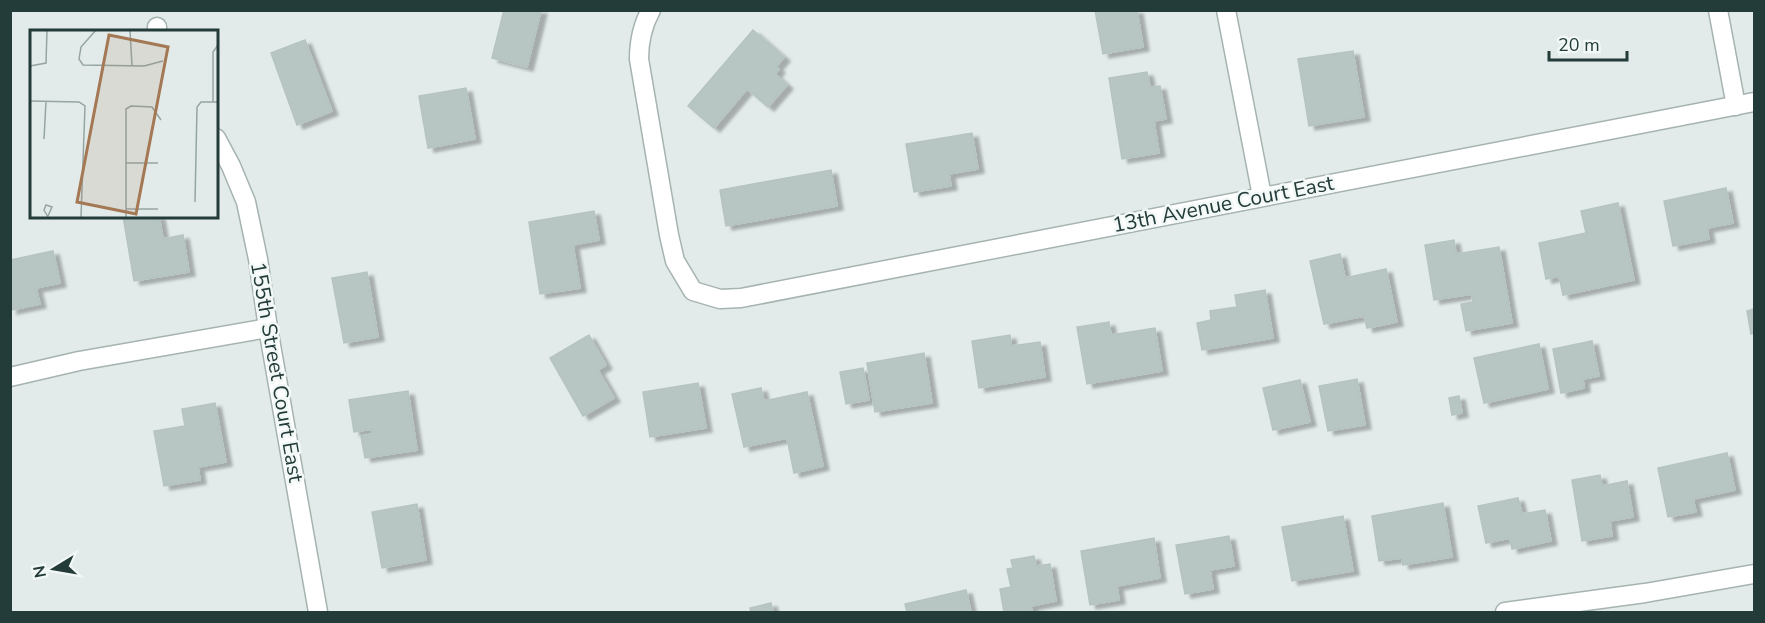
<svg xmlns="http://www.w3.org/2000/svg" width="1765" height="623" viewBox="0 0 1765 623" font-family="'Nunito Sans',sans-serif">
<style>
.building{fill:#b7c6c2;stroke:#b5c4c0;stroke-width:1.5;filter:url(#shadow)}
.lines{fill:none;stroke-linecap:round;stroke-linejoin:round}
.minor-casing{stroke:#a5b3b1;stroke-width:21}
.minor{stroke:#fff;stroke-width:18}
.labels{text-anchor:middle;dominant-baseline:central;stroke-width:5;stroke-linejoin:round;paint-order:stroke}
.street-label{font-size:21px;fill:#233b39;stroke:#f2f8f6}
.inset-road{fill:none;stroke:#96a5a3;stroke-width:1.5}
.view{fill:#a47854;fill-opacity:0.15;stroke:#a47854;stroke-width:3}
.inset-edge{fill:none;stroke:#233b39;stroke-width:3}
</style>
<defs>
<filter id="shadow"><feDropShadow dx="6" dy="4" stdDeviation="1.5" flood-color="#0004"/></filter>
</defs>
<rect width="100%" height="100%" fill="#e2ebe9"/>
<g class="building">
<polygon points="504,10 541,10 527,67 492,58"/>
<polygon points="1095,10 1137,10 1143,47 1103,54"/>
<polygon points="753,30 784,57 776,67 779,69 775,74 787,85 768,107 747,89 714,128 688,106"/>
<polygon points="305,40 332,111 297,125 271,53"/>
<polygon points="1353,51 1364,117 1309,126 1298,59"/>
<polygon points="1147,72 1150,87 1160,86 1166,119 1154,121 1159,153 1122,159 1109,78"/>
<polygon points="466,88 475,139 428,148 419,96"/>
<polygon points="972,133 978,169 949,174 951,186 914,192 906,144"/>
<polygon points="831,170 837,206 726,226 720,190"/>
<polygon points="1726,188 1733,223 1707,228 1709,239 1673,246 1664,201"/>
<polygon points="1618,203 1634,280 1563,295 1559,276 1546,279 1539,243 1586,233 1581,211"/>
<polygon points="594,211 599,240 573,245 580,288 540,294 529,222"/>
<polygon points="123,216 159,216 163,239 183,235 189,272 134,281"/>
<polygon points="1454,240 1456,254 1499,247 1512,323 1466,331 1461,304 1473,302 1472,294 1434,300 1425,245"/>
<polygon points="53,251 60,283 36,288 40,304 11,310 10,260"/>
<polygon points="1340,254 1345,278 1386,269 1397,322 1367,328 1364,316 1324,324 1310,261"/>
<polygon points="367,272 378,337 344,343 332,278"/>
<polygon points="1265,290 1273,338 1202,350 1197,323 1211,320 1210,311 1237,307 1235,295"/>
<polygon points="1754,309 1754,333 1751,334 1747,311"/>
<polygon points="1109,322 1111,335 1155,328 1162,371 1087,384 1077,327"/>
<polygon points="589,335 606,365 598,370 614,398 583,416 550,358"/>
<polygon points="1010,335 1011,346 1040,342 1045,377 979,388 972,341"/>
<polygon points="1592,341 1599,376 1583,379 1584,388 1561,393 1553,349"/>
<polygon points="1539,344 1548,389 1484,403 1474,358"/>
<polygon points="924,353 932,403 875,412 867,363"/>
<polygon points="863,368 869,400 846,404 840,372"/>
<polygon points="1357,379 1365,425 1328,431 1319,386"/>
<polygon points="1300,380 1310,422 1273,430 1263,388"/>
<polygon points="698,383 706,428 650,437 643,392"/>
<polygon points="761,388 764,401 807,392 823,466 794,473 787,438 744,447 732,394"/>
<polygon points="408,391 417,450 365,458 361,436 373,434 372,429 354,432 349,400"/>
<polygon points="1459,396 1462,413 1452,415 1449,398"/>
<polygon points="215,403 226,462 198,467 200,480 164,486 154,431 185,426 182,409"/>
<polygon points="1727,453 1735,490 1693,499 1696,512 1668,517 1658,468"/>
<polygon points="1600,475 1602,486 1627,481 1633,517 1610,521 1612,536 1582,541 1572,480"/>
<polygon points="1518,498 1522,514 1545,510 1551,541 1512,549 1510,538 1486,543 1478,506"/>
<polygon points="1443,503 1452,557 1403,565 1402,558 1379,561 1372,516"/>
<polygon points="417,504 426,560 382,568 372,512"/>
<polygon points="1343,516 1353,571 1292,581 1282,527"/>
<polygon points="1229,536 1234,566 1210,570 1213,589 1185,594 1176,545"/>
<polygon points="1154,538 1160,578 1117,586 1119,600 1090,605 1081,551"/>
<polygon points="1034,556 1036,566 1050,564 1056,601 1031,606 1032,612 1004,612 1000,589 1011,587 1007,569 1013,568 1011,560"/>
<polygon points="966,590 971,612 907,612 905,604"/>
<polygon points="771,603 773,612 751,612 750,608"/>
</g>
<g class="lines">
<g class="minor-casing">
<g id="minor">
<path d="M651,10C642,26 639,41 639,59L669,235L675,261L693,291L720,299L741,298L1754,102"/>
<polyline points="1226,10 1262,196"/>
<polyline points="1718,10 1736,106"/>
<polyline points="157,27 157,32"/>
<polyline points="216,138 231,166 246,202 258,259 268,328 318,612"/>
<polyline points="10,377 79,361 268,328"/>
<polyline points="1505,612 1645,593 1754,574"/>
</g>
</g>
<use href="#minor" class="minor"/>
</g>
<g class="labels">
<g class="street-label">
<text transform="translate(1223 204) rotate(-11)">13th Avenue Court East</text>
<text transform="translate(277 372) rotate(80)">155th Street Court East</text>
</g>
</g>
<g transform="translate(30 30)">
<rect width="188" height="188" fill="#e2ebe9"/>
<path class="inset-road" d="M66,0L51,17L49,29L53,35L114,36L133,31M100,0L102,36M0,36L16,33L17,0M0,71L49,72L55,76L51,187M183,72V22L188,15M14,109L16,71M96,133H128M165,172L167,77L171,72H188M96,179H128M18,187L14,180L16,175L22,177L18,186M96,187V79L101,76L122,77L131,90"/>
<path class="view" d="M79,5L138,17L106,184L47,172Z"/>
<rect width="188" height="188" class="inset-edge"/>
</g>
<rect width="1765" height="623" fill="none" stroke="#233b39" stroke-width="24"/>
<g transform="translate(54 569) rotate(259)" stroke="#f2f8f6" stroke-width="4.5" paint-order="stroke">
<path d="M0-4.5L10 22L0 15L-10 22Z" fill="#233b39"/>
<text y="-9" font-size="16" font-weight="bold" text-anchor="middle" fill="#233b39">N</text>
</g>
<path d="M1549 51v9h78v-9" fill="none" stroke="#233b39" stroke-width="3"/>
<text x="1558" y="51" font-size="18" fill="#233b39" stroke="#f2f8f6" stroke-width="4.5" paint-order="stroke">20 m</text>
</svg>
